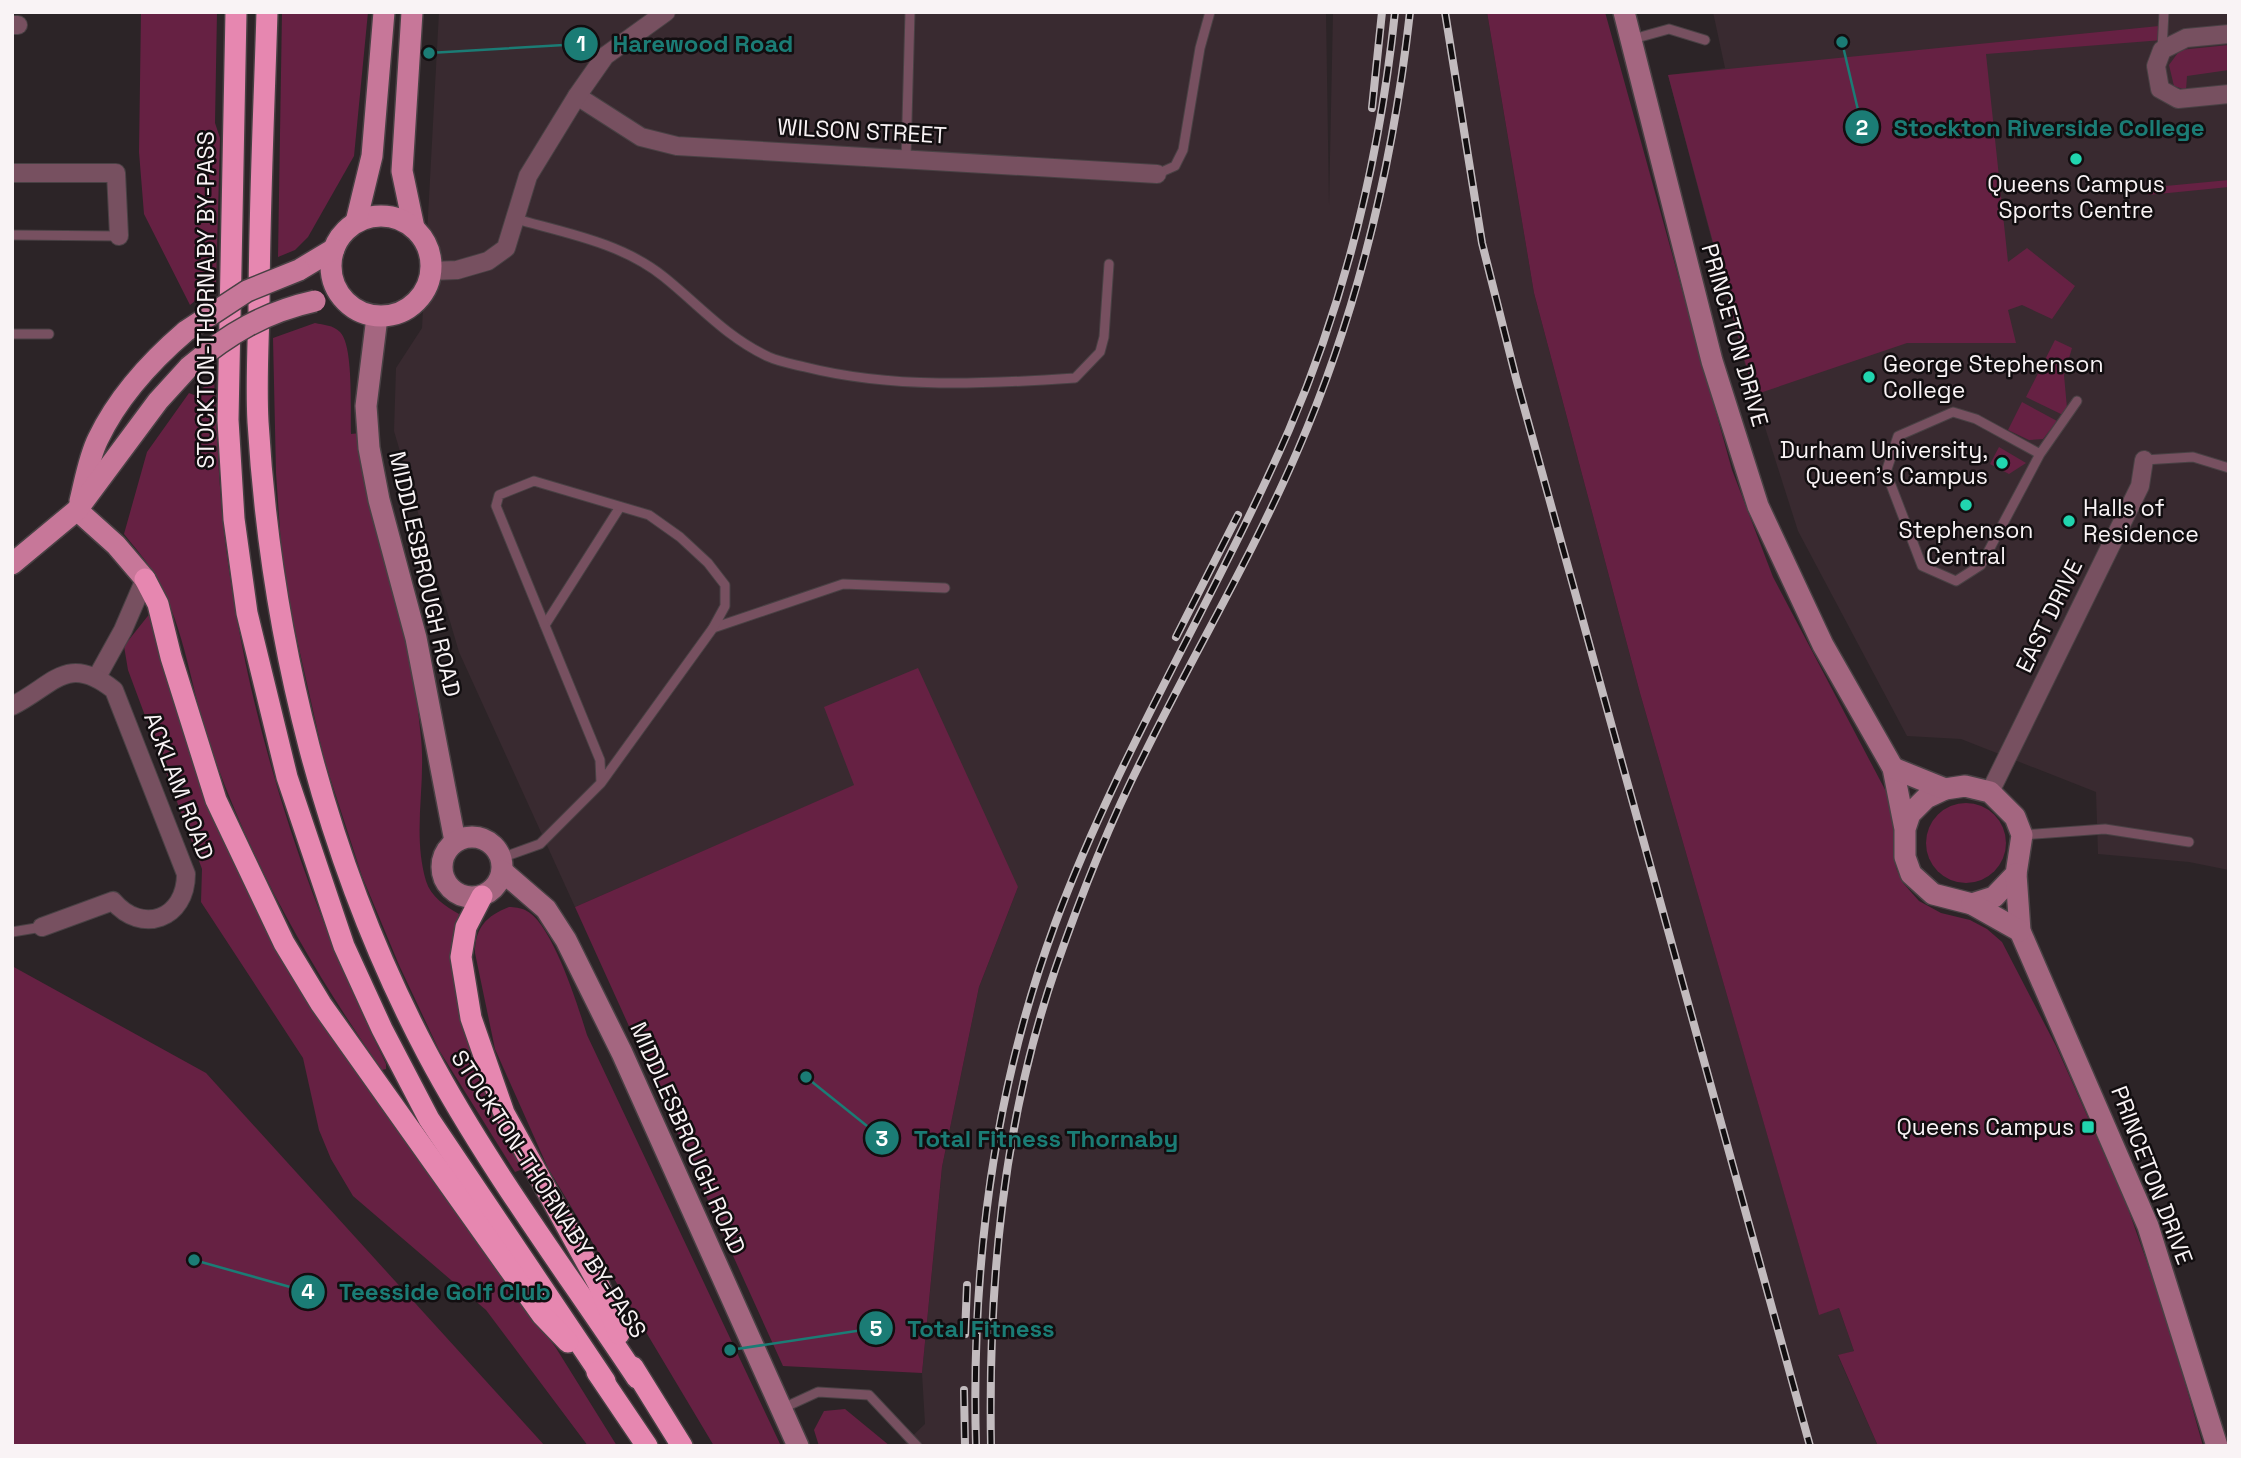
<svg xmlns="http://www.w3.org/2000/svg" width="2241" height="1458" viewBox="0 0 2241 1458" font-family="'Space Grotesk',sans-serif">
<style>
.built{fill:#392a30}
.green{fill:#662143}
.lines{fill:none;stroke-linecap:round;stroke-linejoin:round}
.lane-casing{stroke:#494144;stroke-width:11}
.street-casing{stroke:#494144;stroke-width:20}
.secondary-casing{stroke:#494144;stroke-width:24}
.primary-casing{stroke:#494144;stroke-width:24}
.highway-casing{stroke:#494144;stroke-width:24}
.lane{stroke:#775060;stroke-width:9}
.street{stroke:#775060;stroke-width:18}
.secondary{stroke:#a46680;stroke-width:21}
.primary{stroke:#c77799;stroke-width:21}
.highway{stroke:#e687b0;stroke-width:21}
.rail-casing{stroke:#c2bbbe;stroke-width:8}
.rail{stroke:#120e10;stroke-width:5;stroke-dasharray:16;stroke-linecap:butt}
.primary-bridge-casing{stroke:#494144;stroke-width:24;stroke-linecap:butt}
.primary-bridge{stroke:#c77799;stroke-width:21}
.poi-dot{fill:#21d5af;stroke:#120e10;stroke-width:2.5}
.labels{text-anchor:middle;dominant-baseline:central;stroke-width:5;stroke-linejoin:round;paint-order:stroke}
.street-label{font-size:23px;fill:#f9f3f5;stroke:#120e10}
.poi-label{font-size:23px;fill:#f9f3f5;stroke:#120e10}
.leader{fill:none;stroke:#1b7c75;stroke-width:2.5}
.callout-dot{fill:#1b7c75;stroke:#120e10;stroke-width:2.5}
.mark-label{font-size:21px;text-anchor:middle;font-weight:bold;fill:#fff}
.callout-label{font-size:24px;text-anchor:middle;font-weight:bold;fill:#1b7c75;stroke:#120e10;stroke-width:5;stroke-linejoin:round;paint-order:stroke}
</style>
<rect width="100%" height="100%" fill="#2c2427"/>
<g class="built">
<polygon points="439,12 1326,12 1329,205 1333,12 1487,12 1534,293 1640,693 1819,1314 1839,1308 1854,1351 1838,1356 1878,1446 902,1446 925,1424 922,1373 942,1167 979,987 1018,887 855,785 575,907 459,652 394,431 396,368 422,328"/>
<polygon points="1713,12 2229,12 2229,870 2189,862 2098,854 2096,792 1961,739 1907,736 1798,531 1742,355 1668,75 1725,68"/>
</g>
<g class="green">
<polygon points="141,12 217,12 215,123 220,138 216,284 190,305 144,214 139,152"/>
<polygon points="282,12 368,12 354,156 308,237 295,250 278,257"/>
<polygon points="1487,12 1605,12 1732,470 1773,577 1891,801 1896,868 1903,883 1919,901 1941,913 1970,920 1987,929 2002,942 2056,1046 2126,1203 2167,1319 2203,1446 1878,1446 1838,1355 1854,1351 1839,1308 1819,1315 1640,693 1534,293"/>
<polygon points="2159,26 2163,40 1986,54 2008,262 2027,248 2075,286 2052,319 2022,305 2008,310 2016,343 1907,343 1754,395 1668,75"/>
<polygon points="2229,45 2229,70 2187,76 2186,90 2174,86 2169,65 2180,50"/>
<polygon points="2229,180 2229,187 2148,195 2147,192 2155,187"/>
<path d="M315,323C324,325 333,325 340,332C354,346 350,412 351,434L360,433C383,534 412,635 421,738C426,787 412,832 426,881C431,897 445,906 459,914L455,949L523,1169L515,1172L439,1050L399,965L362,876L324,759L291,613L281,544L276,473L273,338Z"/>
<polygon points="2055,340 2072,348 2064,375 2067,408 2063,415 2026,397"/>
<path d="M214,379C217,427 218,475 223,523C244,712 303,894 386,1064V1069L382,1070C312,970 251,863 211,748C191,692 186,629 156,577C148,562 135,548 124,534L147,452L189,393L194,395Z"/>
<polygon points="2022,402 2057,421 2043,439 2029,440 2008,430"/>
<polygon points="1999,447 2026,463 2009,474 1990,464"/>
<polygon points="151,612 188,746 221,829 479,1243 556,1348 617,1446 588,1446 486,1310 353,1196 331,1159 319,1130 303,1058 201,902 202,869 128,670 124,646"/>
<polygon points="918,668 1018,887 979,987 942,1167 922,1373 783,1366 575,907 854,785 824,707"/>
<circle cx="1966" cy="843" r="40"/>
<path d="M509,907C514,907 521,908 525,910C552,922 578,1006 587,1035L781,1446H714L548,1168L495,1049L475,953C475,928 486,916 509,907Z"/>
<polygon points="12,966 206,1073 545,1446 12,1446"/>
<polygon points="845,1409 890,1446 819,1446 814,1430 824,1411"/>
</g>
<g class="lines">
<g class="lane-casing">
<g id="lane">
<polyline points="1633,39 1669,29 1705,40"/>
<polyline points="2162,50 2164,12"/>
<polyline points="906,157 910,12"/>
<polyline points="1157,174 1175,166 1183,150 1200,48 1210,12"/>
<path d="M516,219C566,233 622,243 664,277C699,305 727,338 769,357C780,362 793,364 805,367C892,389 986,384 1075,378L1100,352L1104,337L1109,264"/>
<polyline points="12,235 119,236"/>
<polyline points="12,334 49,334"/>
<polyline points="2040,454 1976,419 1953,412 1898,436 1886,472 1922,566 1956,581 1981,565 2040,454 2077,401"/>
<polyline points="2144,460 2193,457 2229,468"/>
<polyline points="545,625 620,507"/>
<polyline points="713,628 843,584 945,588"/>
<polyline points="2022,835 2105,829 2189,842"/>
<polyline points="501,858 540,844 601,783 600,760 496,506 499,495 534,481 649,515 680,537 708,563 725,585 725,606 713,628 601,783"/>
<polyline points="12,932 42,927"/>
<polyline points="781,1409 818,1392 869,1395 917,1446"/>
</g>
</g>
<g class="street-casing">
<g id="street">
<polyline points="12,25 18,25"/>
<polyline points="2229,34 2186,38 2162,50 2156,66 2160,89 2178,99 2229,94"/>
<polyline points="577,96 641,137 677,146 1157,174"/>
<polyline points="12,173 116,173 119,236"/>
<polyline points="431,271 457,270 488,261 506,248 528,176 577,96 605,56 666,12"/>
<polyline points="97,677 123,630 145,579"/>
<path d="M12,706C54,685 67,653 114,690L186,874C186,919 142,935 113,901L42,927"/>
<polyline points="1990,792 2140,486 2144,460"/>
</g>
</g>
<g class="secondary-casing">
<g id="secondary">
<polyline points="1624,12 1712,361 1758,506 1823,645 1893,768 1905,829 1905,857 1911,874 1933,894 1972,904 1994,897 2016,874 2022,835 2015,817 1990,792 1965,786 1945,789 1926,798 1910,814 1905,829"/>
<polyline points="377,317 366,406 369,448 379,500 416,638 455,841"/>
<polyline points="1893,768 1945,789"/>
<circle cx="472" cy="867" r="30"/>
<polyline points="502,871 546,909 566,940 622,1053 798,1446"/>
<polyline points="2016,874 2020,931 2148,1226 2217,1446"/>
<polyline points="1972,904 2020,931"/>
</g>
</g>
<g class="primary-casing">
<g id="primary">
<polyline points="412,12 402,171 414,228"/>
<circle cx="381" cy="266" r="50"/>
<polyline points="356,222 372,156 384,12"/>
<polyline points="299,270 334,249"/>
<path d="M80,501C85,481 89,457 98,439C118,397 151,361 186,331"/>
<polyline points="77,510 116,545 145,579"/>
<polyline points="12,564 77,510 158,401 189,367"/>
</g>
</g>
<g class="highway-casing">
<g id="highway">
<polyline points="236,12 228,420 234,519 247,613 287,777 344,946 382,1029 429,1119 605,1381"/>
<path d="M267,12C264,112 259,212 259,312C258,348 256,385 258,422C271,639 325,860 427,1053C487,1166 566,1271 637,1378"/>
<polyline points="145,579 158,604 171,657 216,800 284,943 321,1004 542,1315 568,1342"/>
<polyline points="482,896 466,927 461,957 471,1018 504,1113 598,1283 619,1334"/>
<polyline points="633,1367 682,1446"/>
<polyline points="597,1372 647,1446"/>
</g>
</g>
<use href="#lane" class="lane"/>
<use href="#street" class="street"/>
<use href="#secondary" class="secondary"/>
<use href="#primary" class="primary"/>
<use href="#highway" class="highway"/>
<g class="rail-casing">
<g id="rail">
<polyline points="1445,12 1482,243 1516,378 1810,1446"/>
<polyline points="1372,108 1382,12"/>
<polyline points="1176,637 1238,515"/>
<polyline points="965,1334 967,1285"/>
<polyline points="964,1390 965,1446"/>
<path d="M976,1446C971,1267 993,1092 1055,924C1119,752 1216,597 1289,430C1346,298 1380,155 1395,12"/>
<path d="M991,1446C988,1284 1003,1121 1056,967C1081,895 1109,824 1143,757C1193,655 1252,556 1297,452C1358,312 1393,164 1410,12"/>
</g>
</g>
<use href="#rail" class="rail"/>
<g class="primary-bridge-casing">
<g id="primary-bridge">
<polyline points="186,331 247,291 299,270"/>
<path d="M189,367C228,334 265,312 315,301"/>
</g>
</g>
<use href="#primary-bridge" class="primary-bridge"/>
</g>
<g class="poi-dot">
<circle cx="2076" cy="159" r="7"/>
<circle cx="1869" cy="377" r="7"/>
<circle cx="2002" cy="463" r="7"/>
<circle cx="1966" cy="505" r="7"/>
<circle cx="2069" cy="521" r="7"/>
<rect x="2081" y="1120" width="14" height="14" rx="3.5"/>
</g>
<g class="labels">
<g class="street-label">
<text transform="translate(862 131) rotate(3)">WILSON STREET</text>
<text transform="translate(206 300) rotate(-90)">STOCKTON-THORNABY BY-PASS</text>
<text transform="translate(1735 335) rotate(74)">PRINCETON DRIVE</text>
<text transform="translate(425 574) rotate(77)">MIDDLESBROUGH ROAD</text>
<text transform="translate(2049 616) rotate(-64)">EAST DRIVE</text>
<text transform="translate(179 786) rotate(69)">ACKLAM ROAD</text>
<text transform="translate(688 1138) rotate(66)">MIDDLESBROUGH ROAD</text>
<text transform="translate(2152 1175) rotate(69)">PRINCETON DRIVE</text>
<text transform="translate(549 1194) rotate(57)">STOCKTON-THORNABY BY-PASS</text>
</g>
<g class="poi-label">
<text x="2076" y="184">Queens Campus<tspan x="2076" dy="26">Sports Centre</tspan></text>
<text x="1883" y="364" text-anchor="start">George Stephenson<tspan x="1883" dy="26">College</tspan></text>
<text x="1988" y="450" text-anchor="end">Durham University,<tspan x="1988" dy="26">Queen's Campus</tspan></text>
<text x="2083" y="508" text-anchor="start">Halls of<tspan x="2083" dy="26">Residence</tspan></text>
<text x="1966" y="530">Stephenson<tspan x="1966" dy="26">Central</tspan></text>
<text x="2074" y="1127" text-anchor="end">Queens Campus</text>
</g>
</g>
<path class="leader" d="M429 53L581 44M1842 42L1862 127M806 1077L882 1138M194 1260L308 1292M730 1350L876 1328"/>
<g class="callout-dot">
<circle cx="429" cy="53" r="7"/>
<circle cx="1842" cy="42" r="7"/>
<circle cx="806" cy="1077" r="7"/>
<circle cx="194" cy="1260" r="7"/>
<circle cx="730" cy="1350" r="7"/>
<circle cx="581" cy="44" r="18"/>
<circle cx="1862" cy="127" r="18"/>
<circle cx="882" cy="1138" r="18"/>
<circle cx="308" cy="1292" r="18"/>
<circle cx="876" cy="1328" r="18"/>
</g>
<g class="mark-label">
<text x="581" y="51">1</text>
<text x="1862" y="135">2</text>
<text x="882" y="1146">3</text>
<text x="308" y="1299">4</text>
<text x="876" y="1336">5</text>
</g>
<g class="callout-label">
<text x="703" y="52">Harewood Road</text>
<text x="2049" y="136">Stockton Riverside College</text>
<text x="1046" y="1147">Total Fitness Thornaby</text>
<text x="445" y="1300">Teesside Golf Club</text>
<text x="981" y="1337">Total Fitness</text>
</g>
<rect width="2241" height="1458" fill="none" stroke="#f9f3f5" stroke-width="28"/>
</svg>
